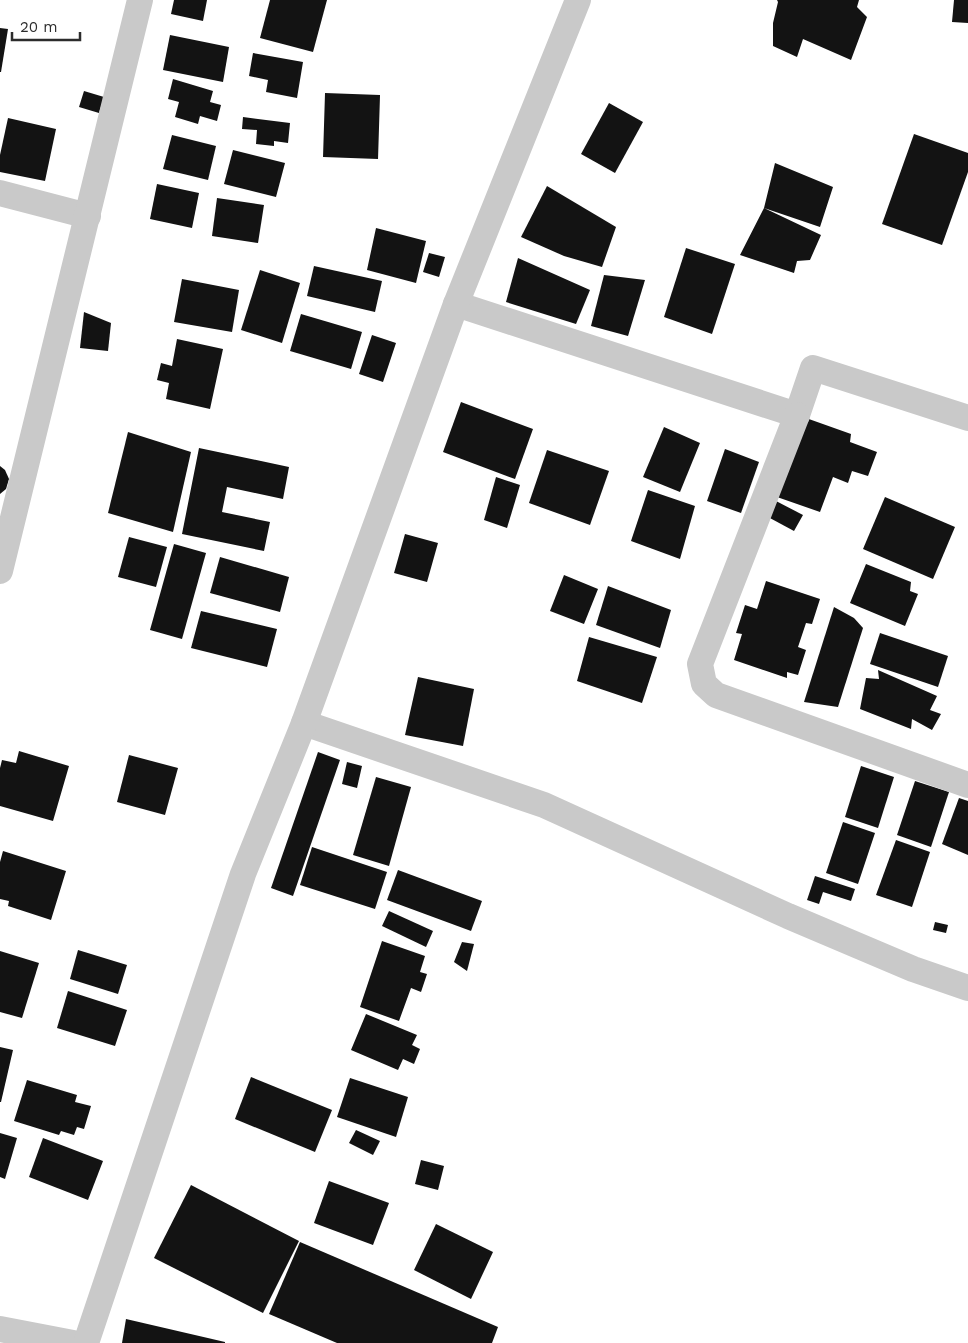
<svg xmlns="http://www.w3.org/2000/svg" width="968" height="1343" viewBox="0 0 968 1343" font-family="'Work Sans',sans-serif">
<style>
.building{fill:#131313}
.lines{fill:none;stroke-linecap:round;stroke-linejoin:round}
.minor{stroke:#c9c9c9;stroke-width:26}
</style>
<rect width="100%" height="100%" fill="#fff"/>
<g class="building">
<polygon points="174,0 207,0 203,21 171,14"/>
<polygon points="270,0 327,0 313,52 260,38"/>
<polygon points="777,0 859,0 857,7 867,17 851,60 803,39 797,57 773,46 773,23 778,2"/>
<polygon points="954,0 968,0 968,23 952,22"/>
<polygon points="0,28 8,29 1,72 0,72"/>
<polygon points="170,35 229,47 223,82 163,70"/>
<polygon points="253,53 303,62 297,98 266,92 268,80 249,76"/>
<polygon points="173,79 213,91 210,102 221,105 217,121 200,116 198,124 175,117 179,102 168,99"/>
<polygon points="84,91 104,97 99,113 79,107"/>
<polygon points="325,93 380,95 378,159 323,157"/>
<polygon points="609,103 643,122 615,173 581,154"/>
<polygon points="243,117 290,123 288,143 274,141 274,146 256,144 257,130 242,129"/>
<polygon points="8,118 56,129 45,181 0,172 0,155"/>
<polygon points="914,134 968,153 968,172 942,245 882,224"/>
<polygon points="172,135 216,146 208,180 163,169"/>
<polygon points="233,150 285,163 276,197 224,184"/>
<polygon points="775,163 833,187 820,227 764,208 821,235 810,260 797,261 794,273 740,255 764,208"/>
<polygon points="157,184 199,193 192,228 150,219"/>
<polygon points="547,186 616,227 602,267 564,256 521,237"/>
<polygon points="217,198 264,205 258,243 212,236"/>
<polygon points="376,228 426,241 416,283 367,270"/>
<polygon points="686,248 735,264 712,334 664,317"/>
<polygon points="429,253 445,257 439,277 423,272"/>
<polygon points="518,258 590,290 576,324 506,302"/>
<polygon points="314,266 382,281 375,312 307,296"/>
<polygon points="260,270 300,283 282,343 241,330"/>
<polygon points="604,275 645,280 628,336 591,326"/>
<polygon points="182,279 239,290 232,332 174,322"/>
<polygon points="84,312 111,323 108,351 80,348"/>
<polygon points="301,314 362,332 351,369 290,351"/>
<polygon points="372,335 396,343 383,382 359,374"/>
<polygon points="177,339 223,349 210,409 166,399 169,383 157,380 161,363 172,366"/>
<polygon points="461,402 533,429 515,479 443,452"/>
<polygon points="806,418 851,434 850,442 877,452 868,476 852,471 848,483 833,477 820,512 777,497"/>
<polygon points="664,427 700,443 680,492 643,477"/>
<polygon points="128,432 191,452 173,532 108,513"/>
<polygon points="199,448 289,467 283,499 227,487 222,512 270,522 264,551 182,534"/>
<polygon points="725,449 759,462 741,513 707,501"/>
<polygon points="547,450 609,471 590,525 529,503"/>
<polygon points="0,466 5,470 9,479 6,489 0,494"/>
<polygon points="496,477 520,485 507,528 484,520"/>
<polygon points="648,490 695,506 680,559 631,541"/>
<polygon points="885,497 955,527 933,579 863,549"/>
<polygon points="776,501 803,515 794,531 768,517"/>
<polygon points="405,534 438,543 427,582 394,573"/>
<polygon points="129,537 167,547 156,587 118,577"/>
<polygon points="174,544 206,553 182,639 150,630"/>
<polygon points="220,557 289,577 280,612 210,593"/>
<polygon points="866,564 911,582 910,591 918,594 905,626 850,603"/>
<polygon points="564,575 598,589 584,624 550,611"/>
<polygon points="766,581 820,599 812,624 806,623 798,647 806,650 798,675 787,672 787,678 734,660 742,634 736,633 745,605 757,609"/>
<polygon points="608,586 671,610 660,648 596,625"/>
<polygon points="834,607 854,618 863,628 838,707 804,702"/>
<polygon points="201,611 277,629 267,667 191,648"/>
<polygon points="880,633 948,656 938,687 870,664"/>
<polygon points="589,637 657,657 642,703 577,681"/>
<polygon points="878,670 937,696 930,710 941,714 932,730 912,719 911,729 860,709 866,678 879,679"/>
<polygon points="418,677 474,689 463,746 405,735"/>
<polygon points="19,751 69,766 53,821 0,806 0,768 2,760 16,763"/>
<polygon points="318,752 340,760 293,896 271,888"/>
<polygon points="129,755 178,768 165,815 117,802"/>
<polygon points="347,762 362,766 357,788 342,784"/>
<polygon points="861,766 894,777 878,828 845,817"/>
<polygon points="376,777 411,787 389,866 353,855"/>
<polygon points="915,781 949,792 931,847 897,835"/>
<polygon points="959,798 968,801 968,855 942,844"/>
<polygon points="843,822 875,833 858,884 826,873"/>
<polygon points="896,840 930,852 912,907 876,895"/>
<polygon points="312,847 387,872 375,909 300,885"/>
<polygon points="3,851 66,871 51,920 8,906 9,901 0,899 0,862"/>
<polygon points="398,870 482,901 471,931 387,900"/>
<polygon points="815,876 855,889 851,901 823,892 819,904 807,900"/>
<polygon points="389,911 433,931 426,947 382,926"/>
<polygon points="935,922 948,925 946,933 933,930"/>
<polygon points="382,941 425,956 420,972 427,974 421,992 411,988 399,1021 360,1007"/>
<polygon points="462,942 474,944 467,971 454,962"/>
<polygon points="78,950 127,965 118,994 70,979"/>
<polygon points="0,951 39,963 22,1018 0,1012"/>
<polygon points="68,991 127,1010 115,1046 57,1028"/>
<polygon points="366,1014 417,1035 412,1045 420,1049 414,1064 403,1059 398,1070 351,1050"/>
<polygon points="0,1047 13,1050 1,1102 0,1102"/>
<polygon points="251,1077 332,1110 315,1152 235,1119"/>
<polygon points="350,1078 408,1097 396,1137 337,1117"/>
<polygon points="27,1080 77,1095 75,1102 91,1106 84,1129 77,1127 74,1135 61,1131 59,1135 14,1121"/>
<polygon points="356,1130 380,1141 373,1155 349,1143"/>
<polygon points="0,1133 17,1138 5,1179 0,1177"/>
<polygon points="43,1138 103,1161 88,1200 29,1177"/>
<polygon points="421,1160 444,1166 438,1190 415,1184"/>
<polygon points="329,1181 389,1203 373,1245 314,1223"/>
<polygon points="191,1185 299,1241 263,1313 154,1258"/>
<polygon points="436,1224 493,1252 471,1299 414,1270"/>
<polygon points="300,1242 498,1327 492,1343 337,1343 269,1314"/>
<polygon points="126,1319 225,1342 225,1343 122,1343"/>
</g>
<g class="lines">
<g class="minor">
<polyline points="0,193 88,216"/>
<polyline points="456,304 797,415 813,368 968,418"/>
<polyline points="797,415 700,664 704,684 716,695 968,785"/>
<polyline points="0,571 140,0"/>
<polyline points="304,723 544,805 788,916 913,969 968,988"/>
<polyline points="0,1329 73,1343"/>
<polyline points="86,1343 243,874 304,723 456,304 578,0"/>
</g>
</g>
<path d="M12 32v8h68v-8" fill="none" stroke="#2c2c2c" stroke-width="2.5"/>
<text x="20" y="32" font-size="15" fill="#2c2c2c" stroke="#ffffff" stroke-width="4" paint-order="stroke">20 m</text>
</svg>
